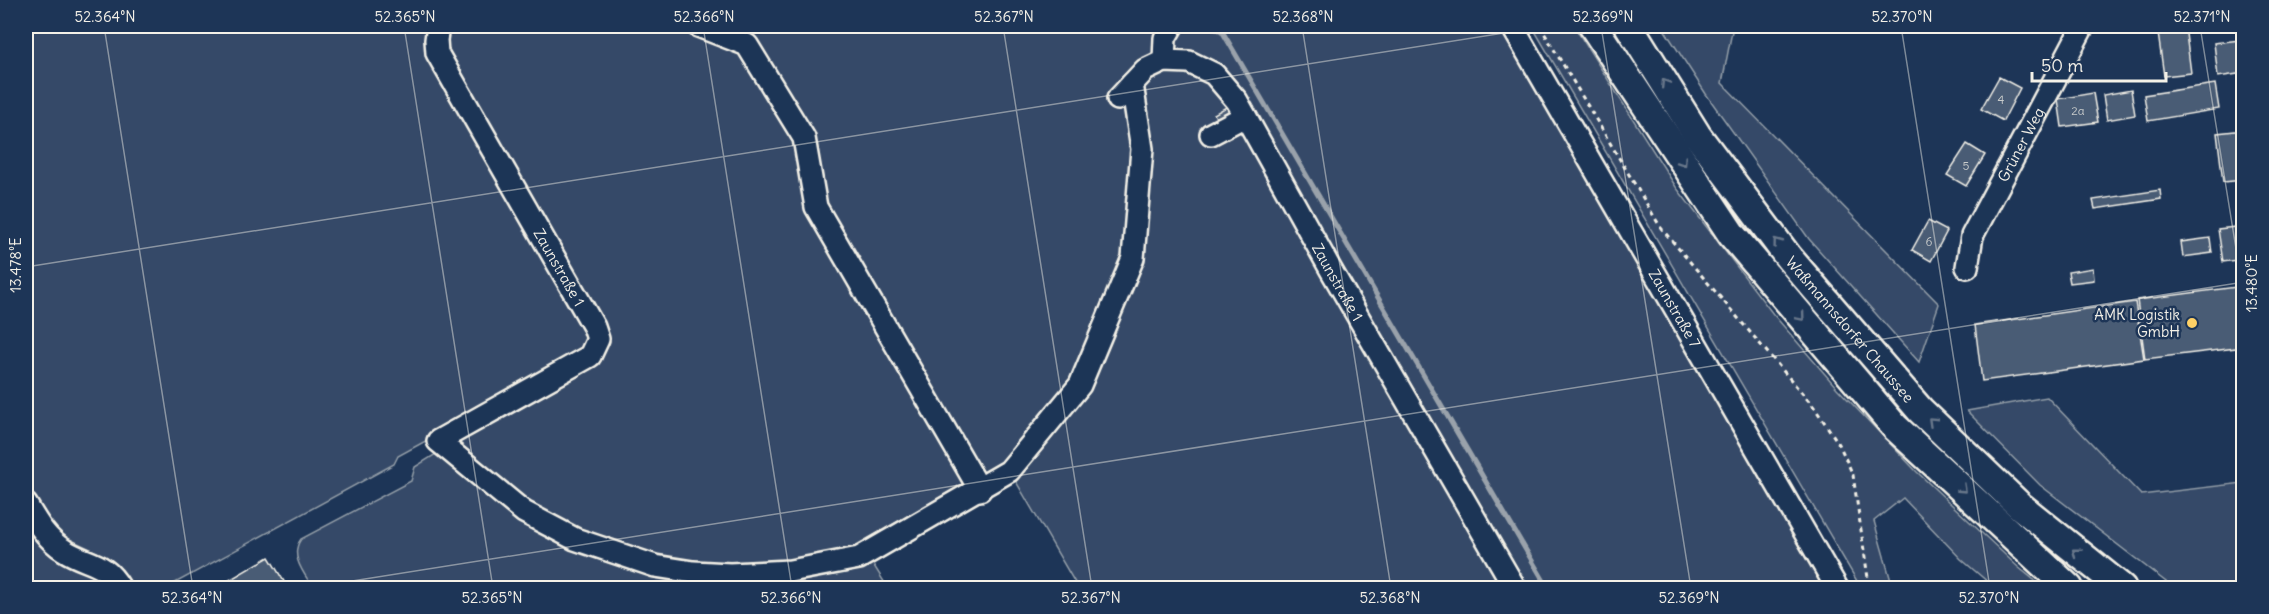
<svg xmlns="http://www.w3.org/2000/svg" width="2269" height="614" viewBox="0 0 2269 614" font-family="Delius,sans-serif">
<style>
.green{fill:#354a67;stroke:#949ea8;stroke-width:1.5}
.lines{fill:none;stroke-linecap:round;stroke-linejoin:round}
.stream{stroke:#9aa2ab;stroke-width:5}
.building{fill:#485b74;stroke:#f4f1e8;stroke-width:1.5}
.minor-casing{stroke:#f4f1e8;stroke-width:26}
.major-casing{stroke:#f4f1e8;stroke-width:32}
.path{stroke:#f4f1e8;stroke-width:3;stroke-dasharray:4.5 4.5;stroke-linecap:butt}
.minor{stroke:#1d3557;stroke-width:21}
.major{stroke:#1d3557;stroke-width:27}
.oneway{stroke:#68778a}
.ticks{fill:none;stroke:#f4f1e8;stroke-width:1.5;stroke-opacity:0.45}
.poi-dot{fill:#ffd166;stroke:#1d3557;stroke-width:2}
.labels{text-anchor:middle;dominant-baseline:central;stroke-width:5;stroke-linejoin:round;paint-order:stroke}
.number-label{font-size:12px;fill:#c9cccb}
.street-label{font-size:15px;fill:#f4f1e8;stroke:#1d3557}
.poi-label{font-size:15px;fill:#f4f1e8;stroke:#1d3557;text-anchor:end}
.neatline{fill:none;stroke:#f4f1e8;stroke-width:2}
.ticks-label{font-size:15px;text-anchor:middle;fill:#f4f1e8}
</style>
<rect width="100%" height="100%" fill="#1d3557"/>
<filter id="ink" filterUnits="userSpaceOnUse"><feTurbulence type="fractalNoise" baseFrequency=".0167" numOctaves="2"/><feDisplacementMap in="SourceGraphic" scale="12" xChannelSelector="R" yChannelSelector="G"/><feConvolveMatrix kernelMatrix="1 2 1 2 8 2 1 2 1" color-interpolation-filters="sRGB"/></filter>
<g filter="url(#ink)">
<g class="green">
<polygon points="26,26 1502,26 1829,588 1078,588 1004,461 858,544 860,550 780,565 688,565 582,535 525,505 442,432 398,456 394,464 166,588 133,588 118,565 107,557 59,534 46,523 26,488"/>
<polygon points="1532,26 1574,26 1676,187 1773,314 1837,388 1917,472 2018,567 2044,588 1995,588 1961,559 1903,498 1874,521 1893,588 1861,588"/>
<polygon points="1662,26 1733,26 1722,83 1939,304 1919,362 1809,239 1706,94"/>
<polygon points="2047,397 2141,495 2243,483 2243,588 2174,588 2040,485 1967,411"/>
<path d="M439,452L656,575L871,561L888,588H313C304,573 289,556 301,539L411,481L415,467Z"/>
<polygon points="26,520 91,572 109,588 26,588"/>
</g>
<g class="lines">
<polyline class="stream" points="1208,26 1222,31 1548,588"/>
</g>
<g class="building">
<polygon points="2157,26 2185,26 2191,73 2164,76"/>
<polygon points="2240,40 2244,73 2218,77 2214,43"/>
<polygon points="1999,77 2020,88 2003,121 1981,109"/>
<polygon points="2215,84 2219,109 2148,121 2144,95"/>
<polygon points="2131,90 2135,115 2107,120 2103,95"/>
<polygon points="2093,93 2098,122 2062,127 2058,99"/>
<polygon points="1228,106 1233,115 1219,123 1214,114"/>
<polygon points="2244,130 2244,180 2223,182 2217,133"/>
<polygon points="1967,144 1985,155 1966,186 1947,175"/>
<polygon points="2160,190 2161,199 2095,209 2093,200"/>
<polygon points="1928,221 1947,231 1931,261 1912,250"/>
<polygon points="2244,226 2244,259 2223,262 2218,229"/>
<polygon points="2210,238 2212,253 2183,257 2181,242"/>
<polygon points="2093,268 2094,280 2070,283 2068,272"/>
<polygon points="2244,286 2244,347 2145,359 2137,300"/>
<polygon points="2135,302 2144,359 1982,381 1975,325"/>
<polygon points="269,557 288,588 230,588 226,582"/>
<polygon points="26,576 33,588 26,588"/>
</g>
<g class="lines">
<g class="minor-casing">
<g id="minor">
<path id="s1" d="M438,26L436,40L437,53L594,327L598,339L590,356L438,441L524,512L575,539L655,566L693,572L730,574L790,571L859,558L1009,471L1080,385L1133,258L1142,149L1132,84"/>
<polyline points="698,26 747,45 804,138 816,207 980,490"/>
<path id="s2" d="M1512,26L1837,588"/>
<polyline points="1164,61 1165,38 1172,26"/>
<path id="s3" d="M1118,99L1145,70L1164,61L1189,62L1214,74L1237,101L1331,270L1515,588"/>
<polyline points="1211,134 1245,116"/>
<path id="s4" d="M1967,267L1972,236L2083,26"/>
<path d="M26,504C36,521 46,539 64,550C87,565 104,560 120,588"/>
</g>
</g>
<g class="major-casing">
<g id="major">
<polyline points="1593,26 1732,235 1895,427 2069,588"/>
<path id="s5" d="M1629,26L1697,135L1789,258L1920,410L2020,506L2122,588"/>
</g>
</g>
<polyline class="path" points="1540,26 1661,228 1814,407 1839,444 1853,475 1868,578 1873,588"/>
<use href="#minor" class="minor"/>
<use href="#major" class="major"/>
</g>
<defs><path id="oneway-chevron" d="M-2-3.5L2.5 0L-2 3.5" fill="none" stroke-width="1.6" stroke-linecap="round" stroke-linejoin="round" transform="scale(1.5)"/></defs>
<g class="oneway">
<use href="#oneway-chevron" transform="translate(1665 83) rotate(-122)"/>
<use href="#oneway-chevron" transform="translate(1683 162) rotate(56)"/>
<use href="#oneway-chevron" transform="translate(1777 242) rotate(-127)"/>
<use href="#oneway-chevron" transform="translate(1801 317) rotate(50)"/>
<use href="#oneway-chevron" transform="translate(1932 421) rotate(-136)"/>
<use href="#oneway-chevron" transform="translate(1963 489) rotate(43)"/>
<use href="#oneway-chevron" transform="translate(2076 552) rotate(-141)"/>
</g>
</g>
<path class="ticks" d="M104,26L193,588M404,26L493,588M703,26L792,588M1003,26L1092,588M1302,26L1391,588M1601,26L1691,588M1901,26L1990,588M2200,26L2244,298M26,267L1548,26M308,588L2244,282"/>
<circle class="poi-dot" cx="2192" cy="323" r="6"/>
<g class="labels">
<g class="number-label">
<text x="2001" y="99">4</text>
<text x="2078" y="110">2a</text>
<text x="1966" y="165">5</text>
<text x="1929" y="241">6</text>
</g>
<g class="street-label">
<text stroke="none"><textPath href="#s4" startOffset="135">Grüner Weg</textPath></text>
<text stroke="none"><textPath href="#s1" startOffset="274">Zaunstraße 1</textPath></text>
<text stroke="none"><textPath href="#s3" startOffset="356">Zaunstraße 1</textPath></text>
<text stroke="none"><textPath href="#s2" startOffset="326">Zaunstraße 7</textPath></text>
<text stroke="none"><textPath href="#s5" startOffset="376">Waßmannsdorfer Chaussee</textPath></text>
</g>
<g class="poi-label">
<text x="2180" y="314">AMK Logistik<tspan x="2180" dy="17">GmbH</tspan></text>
</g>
</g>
<rect width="2269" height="614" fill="none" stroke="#1d3557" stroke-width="66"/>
<path d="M2032 72v9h134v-9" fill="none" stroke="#f4f1e8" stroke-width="3"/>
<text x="2041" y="72" font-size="18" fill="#f4f1e8" stroke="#1d3557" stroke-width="4.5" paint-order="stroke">50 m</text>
<rect x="33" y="33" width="2203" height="548" class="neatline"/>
<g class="ticks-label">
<text x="105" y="22">52.364°N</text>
<text x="405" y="22">52.365°N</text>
<text x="704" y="22">52.366°N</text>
<text x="1004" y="22">52.367°N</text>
<text x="1303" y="22">52.368°N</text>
<text x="1603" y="22">52.369°N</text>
<text x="1902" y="22">52.370°N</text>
<text x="2202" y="22">52.371°N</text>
<text transform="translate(16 265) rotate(-90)" y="5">13.478°E</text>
<text transform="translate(2252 283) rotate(-90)" y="5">13.480°E</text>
<text x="192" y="603">52.364°N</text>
<text x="492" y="603">52.365°N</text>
<text x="791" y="603">52.366°N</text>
<text x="1091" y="603">52.367°N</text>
<text x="1390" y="603">52.368°N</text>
<text x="1689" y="603">52.369°N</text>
<text x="1989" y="603">52.370°N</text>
</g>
</svg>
